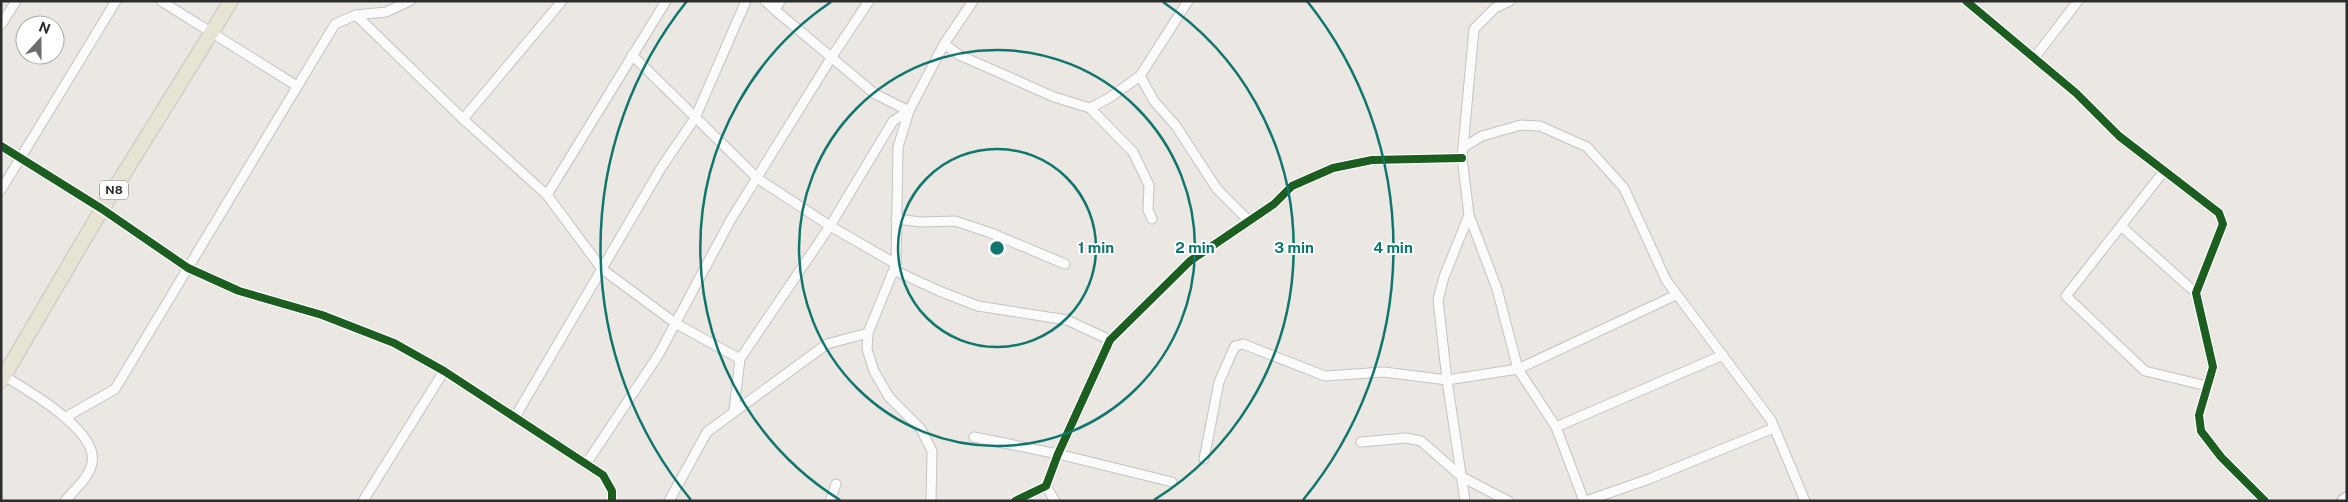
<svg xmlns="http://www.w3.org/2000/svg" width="2348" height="502" viewBox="0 0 2348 502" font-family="'Public Sans',sans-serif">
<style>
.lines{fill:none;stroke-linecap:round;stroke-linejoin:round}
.street-casing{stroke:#c4c3c3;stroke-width:11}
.secondary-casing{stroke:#c4c3c3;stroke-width:14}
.primary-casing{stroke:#c6c4c2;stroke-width:16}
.street{stroke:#fcfbfb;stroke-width:9}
.secondary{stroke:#fcfbfb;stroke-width:11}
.primary{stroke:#e8e4d4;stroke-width:14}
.cycleway-casing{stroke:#fff;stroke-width:11}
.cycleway{stroke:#1b5e20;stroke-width:8}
.ring{fill:none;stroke:#0f766e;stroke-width:2.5}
.labels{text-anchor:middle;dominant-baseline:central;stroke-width:4;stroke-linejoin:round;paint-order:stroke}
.shield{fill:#fff;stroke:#6b6b6b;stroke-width:1}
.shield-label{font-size:12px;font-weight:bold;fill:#2c2c2c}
.centre{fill:#0f766e;stroke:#fff;stroke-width:2.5}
.ring-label{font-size:15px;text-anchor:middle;font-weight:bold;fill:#0f766e;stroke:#fff;stroke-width:4;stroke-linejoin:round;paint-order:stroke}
</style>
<rect width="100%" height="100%" fill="#ebe7e2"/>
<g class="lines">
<g class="street-casing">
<g id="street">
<polyline points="161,1 297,86"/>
<polyline points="765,1 775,10"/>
<polyline points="780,1 775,10 875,94 909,111"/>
<polyline points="1966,1 2076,93 2119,136 2219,213 2223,224 2196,293 2213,367 2199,415 2201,431 2221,457 2265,501"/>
<polyline points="356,15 463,119 547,195 602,269 675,323 740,359"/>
<polyline points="1,25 16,1"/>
<polyline points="944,44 959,55 1000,73 1054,97 1090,108 1133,152 1149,185 1148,210 1152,219"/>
<polyline points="632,55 757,178 830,226 896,264"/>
<polyline points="2035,57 2078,1"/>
<polyline points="1140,76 1154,101 1176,126 1217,189 1249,221"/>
<polyline points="1090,108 1109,98 1140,76 1188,1"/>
<polyline points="463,119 562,1"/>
<polyline points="1,146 102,209 188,268 239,291 322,315 394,343 444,371 603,475 612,491 612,501"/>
<polyline points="1464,147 1482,136 1521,125 1540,126 1587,147 1624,188 1666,280 1771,420 1805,501"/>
<polyline points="2164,171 2066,296 2145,371 2207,386"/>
<polyline points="1,190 116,1"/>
<polyline points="547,195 666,1"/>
<polyline points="1469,215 1497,289 1518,369 1556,427 1584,501"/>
<polyline points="896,219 921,222 955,221 991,233 1065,264"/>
<polyline points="2121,226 2196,293"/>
<polyline points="894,270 939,291 978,306 1067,320 1110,340"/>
<path d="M1,374C25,389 99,430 92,463C89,478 74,490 65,501"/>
<polyline points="734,410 740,359 830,226 893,121 909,111"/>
<polyline points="66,417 115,389 335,24 356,15 386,12 410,1"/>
<polyline points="515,417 661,168 695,118 746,1"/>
<polyline points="1556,427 1723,355"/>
<polyline points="974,437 1058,454 1172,482"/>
<polyline points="1361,442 1406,438 1421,441 1462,477 1508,501"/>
<polyline points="1204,459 1219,382 1235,346 1243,344 1325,376 1384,372 1447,380 1518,369 1676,295"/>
<polyline points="586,464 659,354 730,221 831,58 869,1"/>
<polyline points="1046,486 1055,501"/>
<polyline points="363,501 444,371"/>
<polyline points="669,501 707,432 827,344 868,333"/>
<polyline points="830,501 836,484"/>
<polyline points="931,501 932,451 921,429 889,397 874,371 867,349 868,333 896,264 898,147 909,111 944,44 973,1"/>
<polyline points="1015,501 1046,486 1058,454 1110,340 1190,261 1274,204 1292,186 1333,168 1372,160 1462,158"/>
<polyline points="1465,501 1447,380 1438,300 1444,277 1469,215 1462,158 1474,29 1495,8 1510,1"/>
<polyline points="1586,501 1649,479 1774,428"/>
</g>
</g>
<g class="secondary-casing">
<polyline id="secondary" points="2343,501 2347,498"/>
</g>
<g class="primary-casing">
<polyline id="primary" points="1,381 102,209 231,1"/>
</g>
<use href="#street" class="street"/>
<use href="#secondary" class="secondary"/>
<use href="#primary" class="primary"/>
<g class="cycleway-casing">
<g id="cycleway">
<polyline points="1966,1 2076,93 2119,136 2219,213 2223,224 2196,293 2213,367 2199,415 2201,431 2221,457 2265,501"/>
<polyline points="1,146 102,209 188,268 239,291 322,315 394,343 444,371 603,475 612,491 612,501"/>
<polyline points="1015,501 1046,486 1058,454 1110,340 1190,261 1274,204 1292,186 1333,168 1372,160 1462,158"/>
</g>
</g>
<use href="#cycleway" class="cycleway"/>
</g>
<g class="ring">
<circle cx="997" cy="248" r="99"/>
<circle cx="997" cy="248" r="198"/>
<path d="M840 500A297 297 0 0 1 831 2M1163 2A297 297 0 0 1 1154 500"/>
<path d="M691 500A396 396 0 0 1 687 1M1307 1A396 396 0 0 1 1303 500"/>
</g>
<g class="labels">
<rect class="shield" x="100" y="180.5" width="28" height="19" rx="4"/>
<g class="shield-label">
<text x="114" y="190">N8</text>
</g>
</g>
<circle cx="997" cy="248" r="8" class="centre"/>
<g class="ring-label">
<text x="1096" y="253">1 min</text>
<text x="1195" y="253">2 min</text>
<text x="1294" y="253">3 min</text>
<text x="1393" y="253">4 min</text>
</g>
<rect width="2348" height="502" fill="none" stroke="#2c2c2c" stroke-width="5"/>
<g transform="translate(40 40) rotate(21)"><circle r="24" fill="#ffffff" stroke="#ababab"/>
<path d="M0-4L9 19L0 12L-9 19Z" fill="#6f6d6c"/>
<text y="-8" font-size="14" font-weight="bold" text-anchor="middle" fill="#2c2c2c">N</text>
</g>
</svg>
